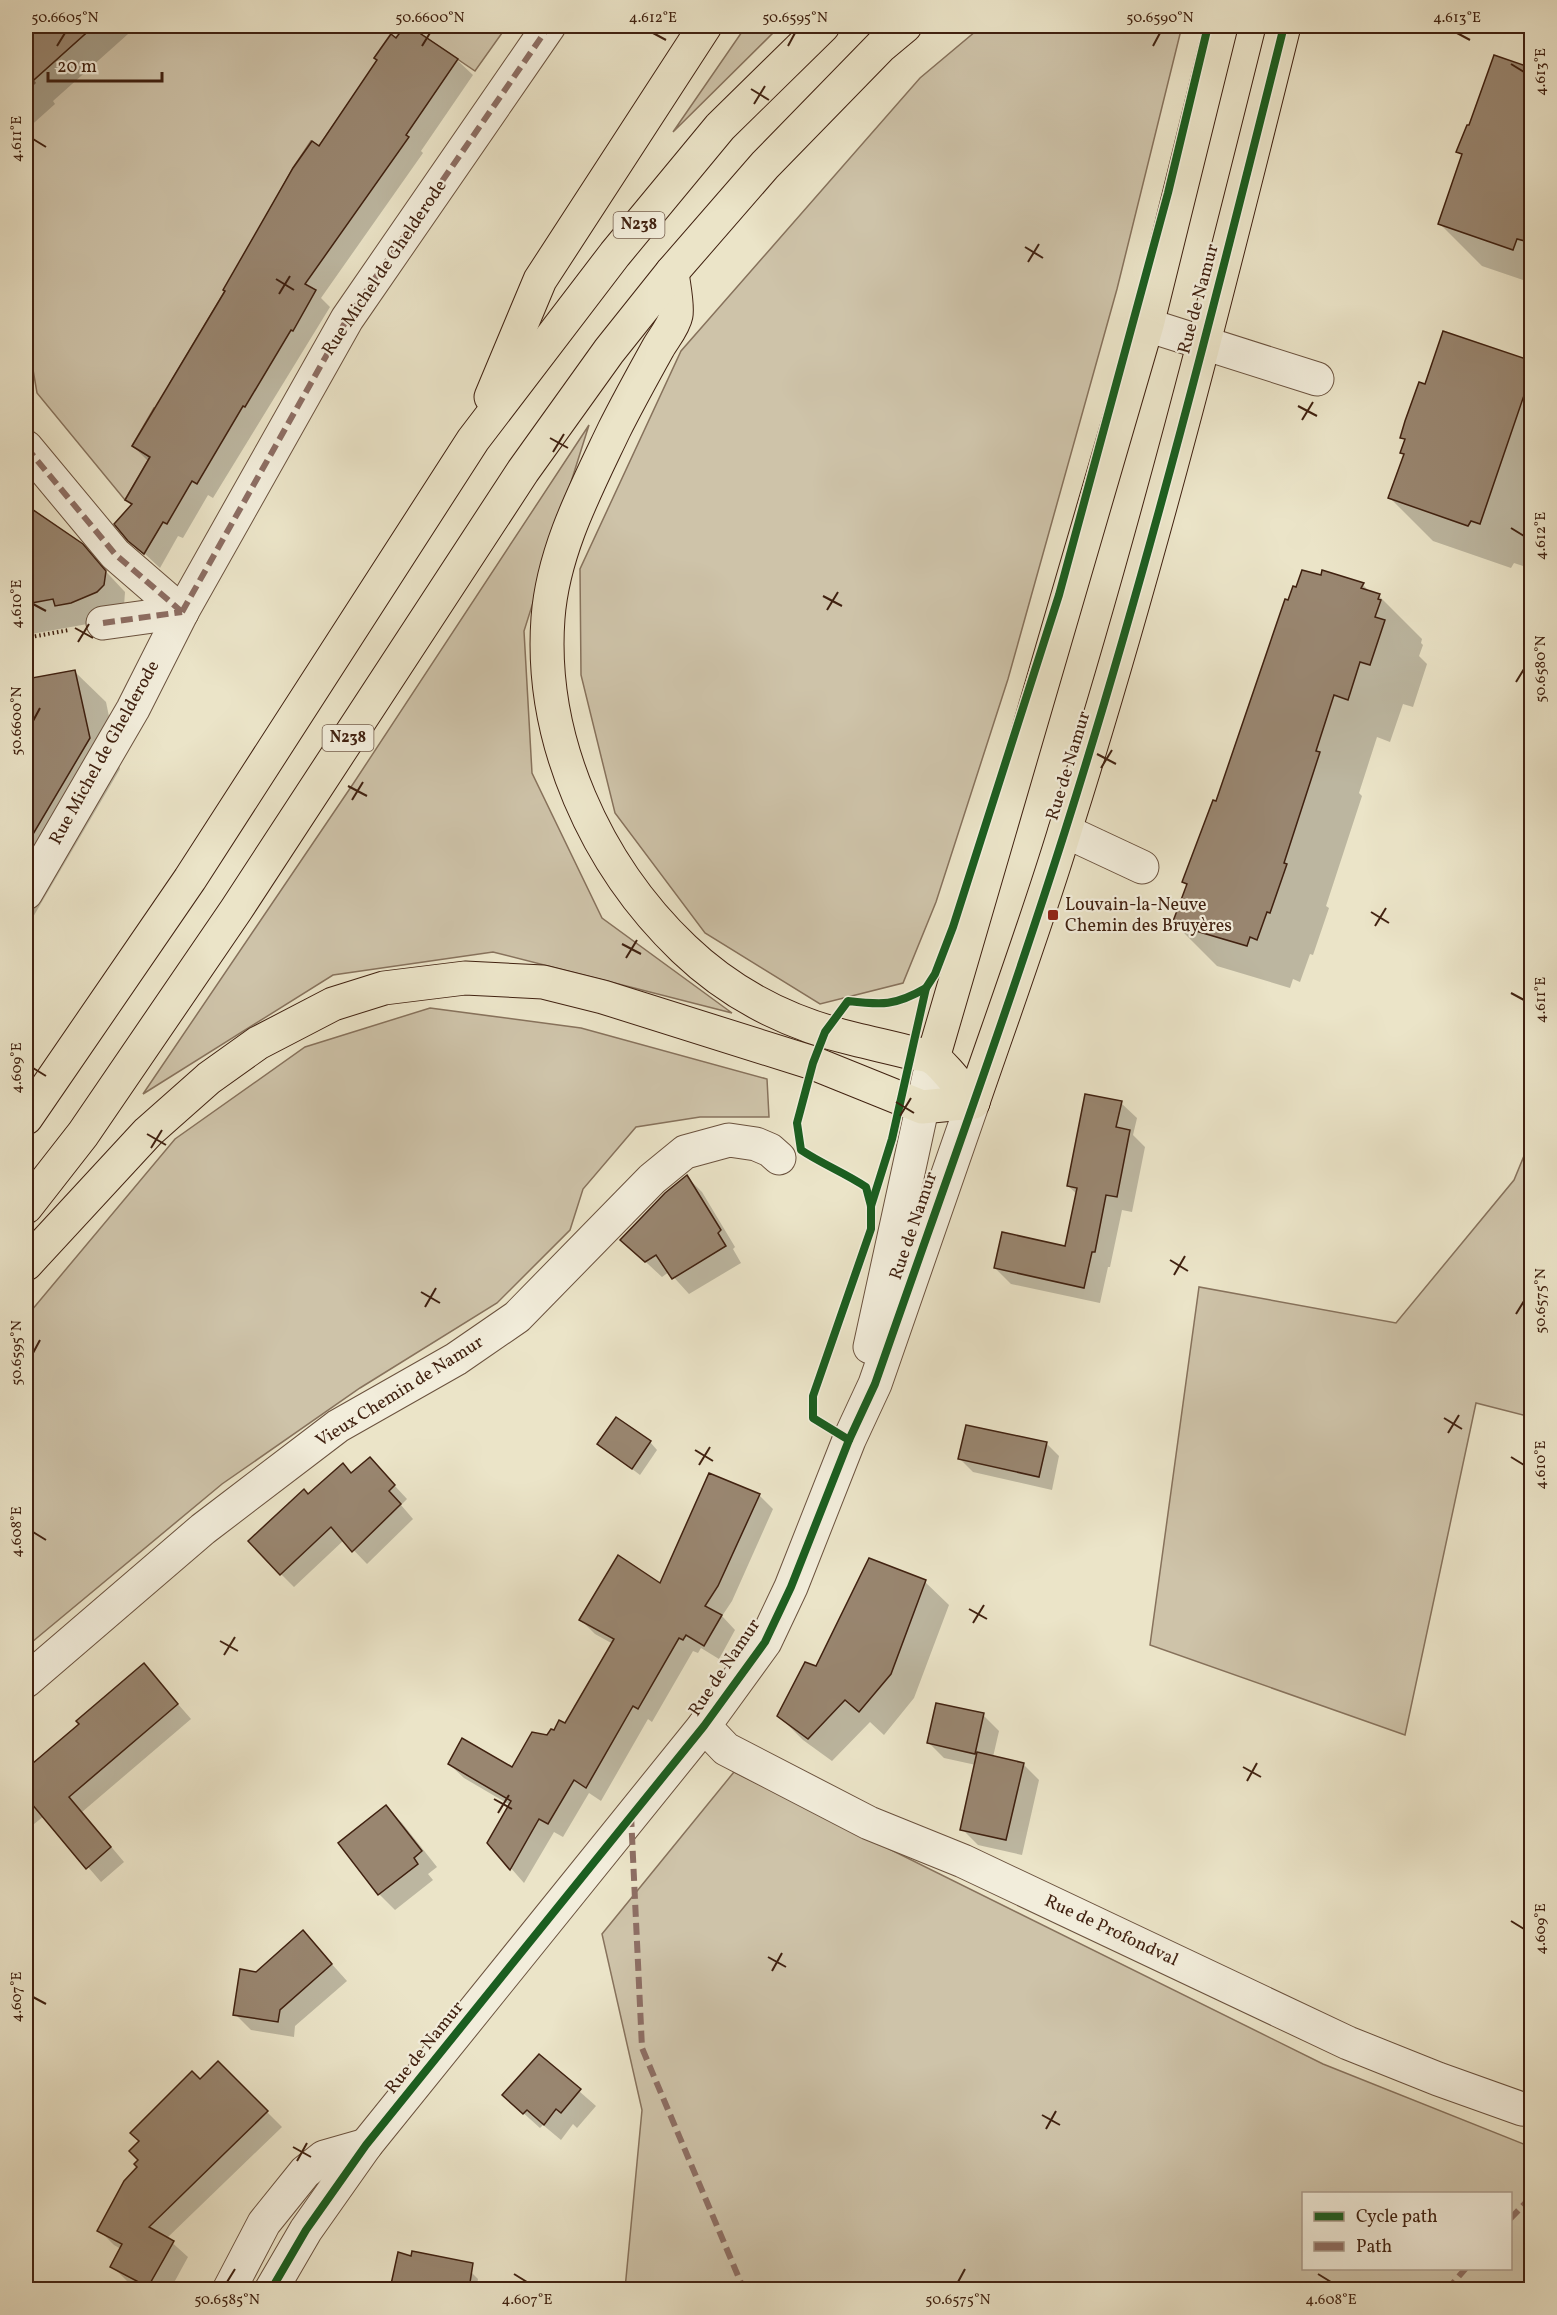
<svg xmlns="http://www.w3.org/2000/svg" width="1557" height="2315" viewBox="0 0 1557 2315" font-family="Vollkorn,serif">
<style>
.green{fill:#cec3a9;stroke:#87725c;stroke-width:1.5;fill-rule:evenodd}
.shadow{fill:#0003}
.building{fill:#998670;stroke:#402110;stroke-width:1.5}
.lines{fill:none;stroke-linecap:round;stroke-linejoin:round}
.minor-casing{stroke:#6b523e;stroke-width:35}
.major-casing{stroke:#402110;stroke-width:35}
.highway-casing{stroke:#402110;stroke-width:35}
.path{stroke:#402110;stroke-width:4;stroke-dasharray:1.5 3;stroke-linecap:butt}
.minor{stroke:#f2eddb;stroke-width:33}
.major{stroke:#ebe4c8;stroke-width:33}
.highway{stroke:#ebe4c8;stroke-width:33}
.quiet{stroke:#8d6e63;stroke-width:6;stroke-dasharray:12 6;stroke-linecap:butt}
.cycleway-casing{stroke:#f2eddb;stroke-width:11}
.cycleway{stroke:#1b5e20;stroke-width:8}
.ticks{fill:none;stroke:#402110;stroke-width:2}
.poi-dot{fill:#8f2418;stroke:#f2eddb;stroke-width:2}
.labels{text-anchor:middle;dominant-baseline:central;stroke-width:4.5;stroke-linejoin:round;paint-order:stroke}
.shield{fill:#f2eddb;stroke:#755e4d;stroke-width:1.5}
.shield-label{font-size:16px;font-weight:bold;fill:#402110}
.street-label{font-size:18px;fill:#402110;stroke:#f2eddb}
.poi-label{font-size:18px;fill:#402110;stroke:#f2eddb;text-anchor:start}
.neatline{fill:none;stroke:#402110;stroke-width:2}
.ticks-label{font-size:15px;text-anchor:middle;fill:#402110}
</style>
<rect width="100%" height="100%" fill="#ebe4c8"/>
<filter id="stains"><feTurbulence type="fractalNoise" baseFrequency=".00333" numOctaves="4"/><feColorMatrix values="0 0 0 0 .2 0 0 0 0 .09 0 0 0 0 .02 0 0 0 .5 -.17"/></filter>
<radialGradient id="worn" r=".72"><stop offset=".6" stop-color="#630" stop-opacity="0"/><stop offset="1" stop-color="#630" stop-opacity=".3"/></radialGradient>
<g class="green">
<polygon points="94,26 405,26 396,38 390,35 374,58 378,61 319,146 311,141 293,168 225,291 170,383 164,413 154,408 132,446 150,457 125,500 37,393 26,329 26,92 35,83 33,80"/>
<polygon points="409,26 507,26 475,71"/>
<polygon points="746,26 780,26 673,132"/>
<polygon points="982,26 1182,26 1117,289 1008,679 936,902 903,983 820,1004 705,933 615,813 581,675 580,569 681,351 920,78"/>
<polygon points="589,425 524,631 532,773 602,918 732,1013 493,952 333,975 143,1094 353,784"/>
<polygon points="430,1008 581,1028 767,1079 769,1117 700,1117 636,1127 583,1189 570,1230 497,1303 360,1388 222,1484 26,1647 26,1317 175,1139 305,1047"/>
<polygon points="1531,1139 1531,1417 1476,1403 1405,1735 1150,1645 1199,1287 1396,1323 1514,1180"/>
<path d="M734,1772L1323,2064L1531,2147V2289H625L642,2110L602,1934ZM1304,2194H1510V2268H1304Z"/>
</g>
<g class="shadow">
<polygon points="26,26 137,26 53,101 55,104 26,130"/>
<polygon points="407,26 457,60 473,75 421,151 423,153 321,298 330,307 213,498 208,495 183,538 178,536 160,568 130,540 133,505 127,499 149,462 133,446 320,148"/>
<polygon points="1532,70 1532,283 1482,266 1439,223 1463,156 1458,151"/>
<polygon points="1532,366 1532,541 1523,566 1514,563 1511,568 1433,541 1390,498 1405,456 1402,453 1406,441 1402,437 1425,386"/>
<polygon points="26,506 82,546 125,592 124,606 93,623 26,635"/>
<polygon points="1363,585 1371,593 1379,596 1422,639 1421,643 1423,645 1419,656 1427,664 1413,707 1403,704 1390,742 1377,737 1359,793 1362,796 1326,906 1329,908 1313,955 1310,954 1300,982 1293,979 1290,988 1217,966 1174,923 1188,886 1184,882 1217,803"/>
<polygon points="75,672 106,702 120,769 26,929 26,681"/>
<polygon points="1121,1103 1137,1118 1133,1135 1145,1147 1132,1212 1122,1210 1110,1267 1108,1267 1100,1303 1011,1284 995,1268 1066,1247 1077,1194 1068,1186"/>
<polygon points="687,1177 702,1192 735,1247 733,1249 741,1263 689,1294 669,1272 662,1277 622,1240"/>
<polygon points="650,1442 657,1450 640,1475 599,1444"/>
<polygon points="1046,1443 1059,1456 1052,1490 973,1472 960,1459"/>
<polygon points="370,1459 407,1499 401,1505 413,1519 367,1564 344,1540 294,1587 281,1574 308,1496 352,1475"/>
<polygon points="759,1495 773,1509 732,1601 722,1616 735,1630 719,1659 701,1648 698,1653 693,1651 652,1722 648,1719 601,1801 589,1793 563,1837 554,1832 524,1883 489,1843 510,1805 464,1778 449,1764 512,1769 548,1737 566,1725 613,1644 595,1634 581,1620 661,1585"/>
<polygon points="925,1582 949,1605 914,1698 884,1735 870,1722 832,1761 803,1740 779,1716 816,1668"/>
<polygon points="144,1665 191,1719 82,1812 124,1862 101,1882 44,1816 29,1828 26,1824 26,1771 81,1724"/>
<polygon points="983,1715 999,1731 993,1757 1023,1764 1039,1780 1022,1855 978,1845 962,1829 976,1765 944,1758 929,1743"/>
<polygon points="386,1807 402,1823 437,1867 428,1874 433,1880 395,1910 379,1894 340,1843"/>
<polygon points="303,1932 347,1981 295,2026 294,2037 251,2030 235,2014 257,1974"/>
<polygon points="539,2056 596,2106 577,2128 573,2124 561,2140 543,2125 540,2128 520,2110"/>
<polygon points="218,2063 282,2127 167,2238 188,2257 170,2290 127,2290 128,2282 112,2266 121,2249 114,2245 99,2230 139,2168 200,2081"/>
<polygon points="412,2258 462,2263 478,2279 476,2290 366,2290 368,2281 393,2285"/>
</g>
<g class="building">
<polygon points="26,26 94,26 26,87"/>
<polygon points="405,26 409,26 458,59 406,135 409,137 305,284 316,290 293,331 291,330 245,407 243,406 197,484 192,481 167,524 163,522 144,554 128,541 114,524 132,504 125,500 150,457 132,446 225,291 223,290 293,168 312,141 319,146 377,60 374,58 391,34 396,38"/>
<polygon points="1494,55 1532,68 1532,224 1525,241 1517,239 1513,250 1438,224 1462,154 1456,152 1467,125 1469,125"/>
<polygon points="1443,331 1532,361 1532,372 1480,524 1471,521 1468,526 1388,498 1404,454 1400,453 1405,439 1400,438 1405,421 1419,382 1425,384"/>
<polygon points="26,505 83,544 106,571 104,585 97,592 71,603 55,606 53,599 26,604"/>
<polygon points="1302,570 1321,575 1322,570 1364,583 1361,588 1380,594 1378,599 1381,600 1375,617 1385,620 1370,665 1360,662 1348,700 1334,695 1316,751 1320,752 1284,863 1287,864 1270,913 1267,912 1257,940 1250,937 1247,946 1172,924 1187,884 1182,882 1213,800 1216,801 1285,599 1288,600 1293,586 1296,587"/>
<polygon points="75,670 90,738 26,846 26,679"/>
<polygon points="1085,1094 1122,1101 1116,1127 1130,1130 1117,1197 1106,1195 1095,1252 1092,1252 1084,1288 994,1268 1002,1232 1065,1246 1077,1188 1067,1186"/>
<polygon points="687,1175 721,1230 718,1233 726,1246 672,1279 656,1255 645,1262 620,1240 665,1193"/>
<polygon points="616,1417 651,1441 632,1469 597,1444"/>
<polygon points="966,1425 1047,1442 1039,1477 958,1459"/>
<polygon points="370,1457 395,1485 389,1491 401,1504 352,1552 331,1527 280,1575 248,1541 304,1489 308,1494 343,1463 351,1473"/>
<polygon points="709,1473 760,1494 718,1586 705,1606 722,1615 704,1646 686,1635 683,1640 679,1638 638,1709 633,1706 586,1788 574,1780 548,1824 539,1819 510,1870 487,1843 511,1801 448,1764 462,1738 512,1767 532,1732 547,1735 551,1729 554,1730 559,1720 565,1723 614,1639 579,1620 618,1555 660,1583"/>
<polygon points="869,1558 926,1580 891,1674 859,1712 845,1700 808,1739 777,1716 805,1662 816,1666"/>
<polygon points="144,1663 178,1704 69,1797 111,1847 86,1869 26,1797 26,1769 79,1724 76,1721"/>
<polygon points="936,1703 984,1713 975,1754 927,1743"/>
<polygon points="977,1752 1024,1763 1006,1840 960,1830"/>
<polygon points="386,1805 422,1851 414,1858 418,1864 378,1895 338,1843"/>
<polygon points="303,1930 332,1964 280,2010 278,2022 233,2015 240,1969 256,1972"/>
<polygon points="539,2054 581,2089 561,2113 556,2109 544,2125 527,2110 523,2114 502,2095"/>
<polygon points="218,2061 268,2111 149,2227 174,2241 148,2287 110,2267 122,2244 97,2231 124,2181 137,2167 134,2164 138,2160 129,2151 139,2141 130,2133 192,2071 200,2079"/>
<polygon points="412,2251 473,2263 469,2289 390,2289 398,2252 411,2256"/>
</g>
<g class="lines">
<g class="minor-casing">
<g id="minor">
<polyline points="1147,325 1317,379"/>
<polyline points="26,447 115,554 182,612"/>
<polyline points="103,623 182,612"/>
<polyline points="1065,831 1142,867"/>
<polyline points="26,893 133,709 182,612 347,319 549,26"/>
<polyline points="870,1347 933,1058"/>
<polyline points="26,1681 203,1529 338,1426 456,1359 517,1317 652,1179 685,1152 729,1140 756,1144 770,1150 779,1158"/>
<polyline points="704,1726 726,1749 869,1823 963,1861 1348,2043 1438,2079 1522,2109 1532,2110"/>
<polyline points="229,2290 264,2223 305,2172 324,2157 366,2145"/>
<polyline points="271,2290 306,2230 366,2145 704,1726 765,1642 791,1587 849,1440 875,1384 973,1102"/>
</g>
</g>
<g class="major-casing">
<g id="major">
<polyline points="933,1058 1147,325 1221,26"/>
<path d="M973,1102C1004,1012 1037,922 1065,830C1149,565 1217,295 1284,26"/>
</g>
</g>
<g class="highway-casing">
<g id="highway">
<path d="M672,272C673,283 678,305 676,315C674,326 663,339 658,348C643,375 628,402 614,430C586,489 553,551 548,618C539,740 596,865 684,949C732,995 790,1024 854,1039C874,1044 893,1048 912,1053C918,1054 928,1055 933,1058C942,1063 965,1093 973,1102"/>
<polyline points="491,397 540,280 705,26"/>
<polyline points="26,1118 190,879 473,440 615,254 720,127 823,26"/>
<polyline points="26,1207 83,1134 236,910 523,471 609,351 672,272 765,165 881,46 905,26"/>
<polyline points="26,1264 148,1132 209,1078 258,1043 333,1004 384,988 465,978 543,982 603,997 813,1063 922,1107 973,1102"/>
</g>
</g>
<polyline class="path" points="26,638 69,630"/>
<use href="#minor" class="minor"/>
<use href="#major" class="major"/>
<use href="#highway" class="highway"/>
<g class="quiet">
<polyline points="26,447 115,554 182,612"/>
<polyline points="182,612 347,319 549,26"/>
<polyline points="103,623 182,612"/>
<polyline points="631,1815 642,2048 744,2290"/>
<polyline points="1510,2219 1532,2196"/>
<polyline points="1447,2290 1466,2268"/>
</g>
<g class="cycleway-casing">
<g id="cycleway">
<polyline points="871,1206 892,1139 926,988 935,974 953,927 1059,595 1168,193 1208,26"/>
<path d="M849,1440L813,1418V1396L871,1229V1206L866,1187C845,1173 822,1164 801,1150L797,1123L813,1063L825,1032L848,1001C882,1005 895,1006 926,988"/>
<path d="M271,2290L306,2230L366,2145L704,1726L765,1642L791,1587L849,1440L875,1384C939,1200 1006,1017 1065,831C1149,566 1217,295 1284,26"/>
</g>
</g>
<use href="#cycleway" class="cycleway"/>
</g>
<path class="ticks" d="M653,33L666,40M1457,33L1470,40M57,46L65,33M422,46L430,33M788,46L795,33M1153,46L1160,33M1511,64L1524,72M751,89L769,100M754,104L765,86M33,139L46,147M1025,247L1043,258M1028,262L1039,244M276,279L294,290M279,294L290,276M1298,406L1317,416M1302,420L1313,402M550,438L568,448M553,452L564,434M1511,528L1524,536M823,596L842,606M33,604L46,611M827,610L838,592M75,628L93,638M78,642L89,624M1516,682L1524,669M33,721L40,708M1097,754L1116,764M1101,768L1112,750M348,786L367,796M352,800L363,782M1371,912L1389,923M1375,926L1386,908M622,944L641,954M626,958L637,940M1511,993L1524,1000M33,1068L46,1076M896,1102L914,1113M900,1116L911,1098M147,1134L166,1145M151,1148L162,1130M1170,1260L1188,1271M1174,1275L1185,1256M421,1292L440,1303M425,1307L436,1288M1516,1314L1524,1301M33,1353L40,1340M1444,1418L1462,1429M1448,1433L1459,1415M695,1450L713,1461M1511,1457L1524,1465M699,1465L710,1447M33,1532L46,1540M969,1609L987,1619M973,1623L984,1605M220,1641L238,1651M224,1655L235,1637M1243,1767L1261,1777M1247,1781L1257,1763M494,1799L512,1809M498,1813L509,1795M1511,1921L1524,1929M768,1957L786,1967M772,1971L782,1953M33,1997L46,2004M1042,2115L1060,2125M1046,2129L1056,2111M293,2147L311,2157M297,2161L307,2143M514,2274L527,2282M1318,2274L1331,2282M227,2282L235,2269M958,2282L965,2269"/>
<rect class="poi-dot" x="1047" y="909" width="12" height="12" rx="3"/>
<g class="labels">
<g class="shield">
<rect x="613.5" y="212" width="51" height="26" rx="4.5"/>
<rect x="322.5" y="725" width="51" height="26" rx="4.5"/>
</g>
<g class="shield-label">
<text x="639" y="225">N238</text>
<text x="348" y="738">N238</text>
</g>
<g class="street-label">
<text transform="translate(385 268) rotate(-56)">Rue Michel de Ghelderode</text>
<text transform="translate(1199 299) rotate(-75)">Rue de Namur</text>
<text transform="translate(105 753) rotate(-61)">Rue Michel de Ghelderode</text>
<text transform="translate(1069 766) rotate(-73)">Rue de Namur</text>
<text transform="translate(914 1226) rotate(-71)">Rue de Namur</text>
<text transform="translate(400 1392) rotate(-32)">Vieux Chemin de Namur</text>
<text transform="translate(725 1668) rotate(-56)">Rue de Namur</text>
<text transform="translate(1111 1931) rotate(25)">Rue de Profondval</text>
<text transform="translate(425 2048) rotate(-51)">Rue de Namur</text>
</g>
<g class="poi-label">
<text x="1065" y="905">Louvain-la-Neuve<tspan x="1065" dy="21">Chemin des Bruyères</tspan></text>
</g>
</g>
<rect width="1557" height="2315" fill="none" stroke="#ebe4c8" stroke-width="66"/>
<rect x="1302" y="2192" width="210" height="78" fill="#f2eddb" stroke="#ab9b8a" stroke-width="1.5"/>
<rect x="1314" y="2212" width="30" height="9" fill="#1b5e20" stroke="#ab9b8a" stroke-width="1.5"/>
<text x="1356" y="2222" font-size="18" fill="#402110">Cycle path</text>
<rect x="1314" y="2242" width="30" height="9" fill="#8d6e63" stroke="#ab9b8a" stroke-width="1.5"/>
<text x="1356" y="2252" font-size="18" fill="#402110">Path</text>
<path d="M48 72v9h114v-9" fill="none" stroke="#402110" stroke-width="3"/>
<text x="57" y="72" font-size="18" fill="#402110" stroke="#f2eddb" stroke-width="4.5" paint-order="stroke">20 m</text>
<rect x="33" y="33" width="1491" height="2249" class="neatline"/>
<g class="ticks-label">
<text x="65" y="22">50.6605°N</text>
<text x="430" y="22">50.6600°N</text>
<text x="653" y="22">4.612°E</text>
<text x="795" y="22">50.6595°N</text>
<text x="1160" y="22">50.6590°N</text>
<text x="1457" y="22">4.613°E</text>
<text transform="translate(1540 72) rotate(-90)" y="5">4.613°E</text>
<text transform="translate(16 139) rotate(-90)" y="5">4.611°E</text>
<text transform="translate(1540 536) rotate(-90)" y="5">4.612°E</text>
<text transform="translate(16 604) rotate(-90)" y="5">4.610°E</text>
<text transform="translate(1540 669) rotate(-90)" y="5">50.6580°N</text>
<text transform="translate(16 721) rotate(-90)" y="5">50.6600°N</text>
<text transform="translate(1540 1000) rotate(-90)" y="5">4.611°E</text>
<text transform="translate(16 1068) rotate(-90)" y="5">4.609°E</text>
<text transform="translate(1540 1301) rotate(-90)" y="5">50.6575°N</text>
<text transform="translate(16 1353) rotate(-90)" y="5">50.6595°N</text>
<text transform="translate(1540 1465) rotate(-90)" y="5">4.610°E</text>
<text transform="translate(16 1532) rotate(-90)" y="5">4.608°E</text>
<text transform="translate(1540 1929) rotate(-90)" y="5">4.609°E</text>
<text transform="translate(16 1997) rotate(-90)" y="5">4.607°E</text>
<text x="227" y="2304">50.6585°N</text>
<text x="527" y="2304">4.607°E</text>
<text x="958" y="2304">50.6575°N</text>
<text x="1331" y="2304">4.608°E</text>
</g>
<rect width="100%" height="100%" filter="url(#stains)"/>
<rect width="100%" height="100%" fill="url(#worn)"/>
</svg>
